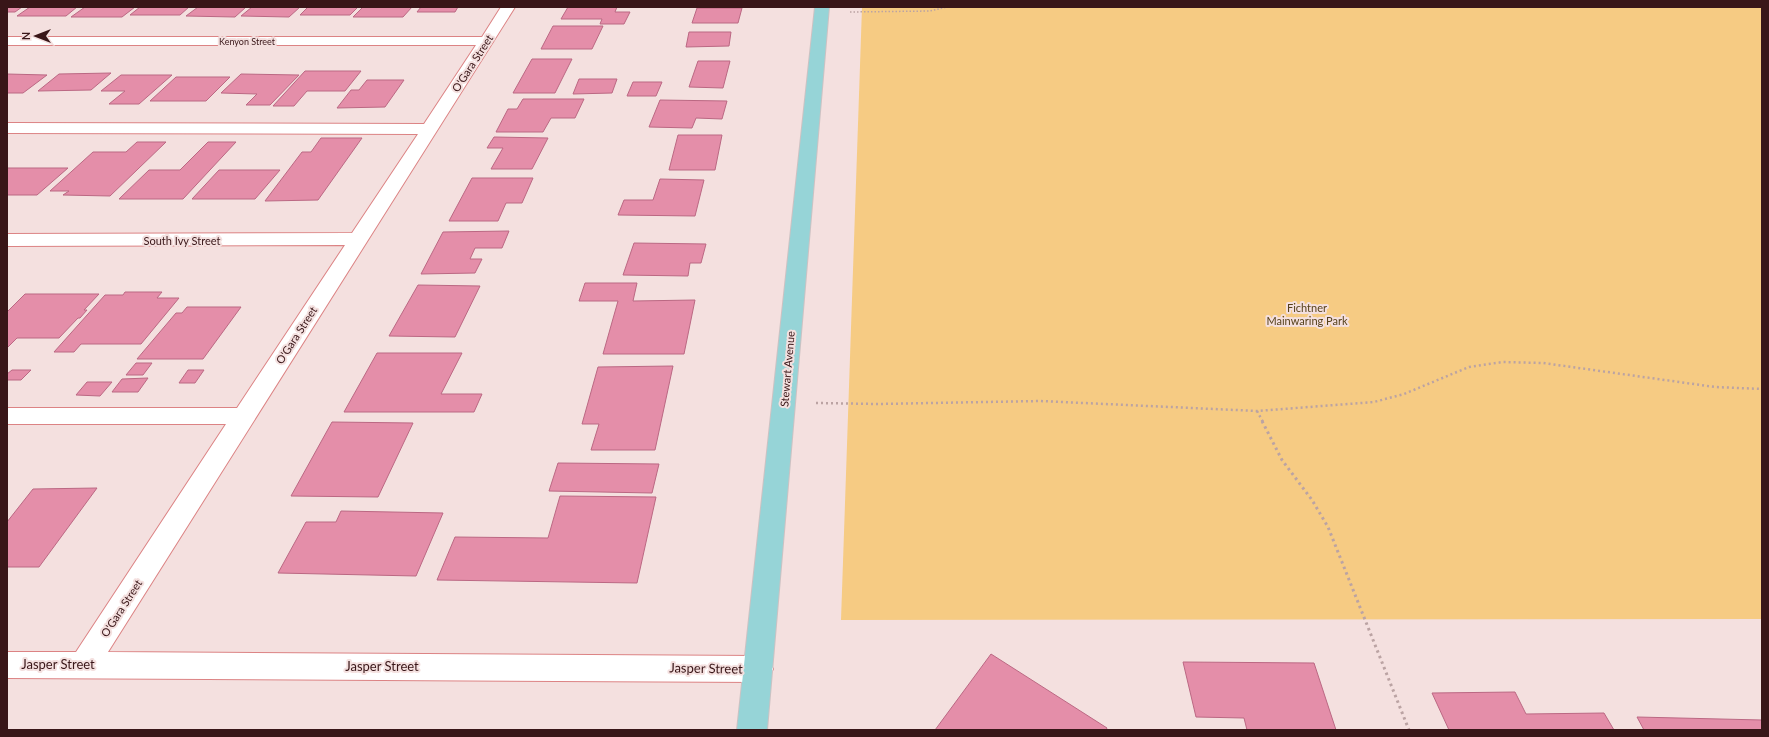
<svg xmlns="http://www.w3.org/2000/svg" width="1769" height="737" viewBox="0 0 1769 737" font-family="Lato,sans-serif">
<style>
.green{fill:#f6cb83}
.building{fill:#e48ea9;stroke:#bb6883}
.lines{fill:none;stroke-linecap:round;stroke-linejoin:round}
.minor-casing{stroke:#dc8384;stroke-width:2}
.major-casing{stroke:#ccc2c3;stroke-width:2}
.path-far2{stroke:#bba3a3;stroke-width:1.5;stroke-dasharray:1.5 2;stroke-linecap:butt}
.path-far1{stroke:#bba3a3;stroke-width:2.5;stroke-dasharray:2 3;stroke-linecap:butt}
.path{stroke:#bba3a3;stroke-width:3;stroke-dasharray:2.5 3.5;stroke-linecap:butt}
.minor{fill:#fff;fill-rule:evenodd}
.major{fill:#96d4d7;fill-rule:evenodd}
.labels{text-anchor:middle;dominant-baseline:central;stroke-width:4;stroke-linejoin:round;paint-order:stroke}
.far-street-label{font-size:9px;fill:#391618;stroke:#f4e0df}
.street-label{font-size:11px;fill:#391618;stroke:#f4e0df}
.park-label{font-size:11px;fill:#56411b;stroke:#f4e0df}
.near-street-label{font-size:13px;fill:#391618;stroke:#f4e0df}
</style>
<rect width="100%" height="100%" fill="#f4e0df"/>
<polygon class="green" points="862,7 1762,7 1762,619 841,620"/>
<g class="building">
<polygon points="7,7 22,7 15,12 7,12"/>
<polygon points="30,7 77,7 66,16 17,16"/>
<polygon points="85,7 135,7 122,17 71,17"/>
<polygon points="140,7 189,7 180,15 130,15"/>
<polygon points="198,7 246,7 235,17 186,16"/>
<polygon points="252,7 300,7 289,17 241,16"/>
<polygon points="308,7 358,7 350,15 300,15"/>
<polygon points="363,7 412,7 403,17 353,17"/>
<polygon points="421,7 458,7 455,12 417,12"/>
<polygon points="568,7 617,7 615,12 630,12 624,24 600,24 602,19 561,19"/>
<polygon points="697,8 742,8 738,23 692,23"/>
<polygon points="553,26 603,26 592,49 541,49"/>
<polygon points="689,32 731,32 729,46 686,47"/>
<polygon points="532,59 572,59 555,93 513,93"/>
<polygon points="698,61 730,61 723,88 689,87"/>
<polygon points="305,71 361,71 345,91 307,91 294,106 273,106"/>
<polygon points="111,73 91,90 38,91 59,74"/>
<polygon points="7,74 47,75 23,93 7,93"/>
<polygon points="241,74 299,75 270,105 246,105 257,94 221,93"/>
<polygon points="121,75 172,75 139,104 109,104 125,91 101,91"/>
<polygon points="176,77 230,77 206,101 150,101"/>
<polygon points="579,79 617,79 612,93 573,94"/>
<polygon points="367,80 404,80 385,107 337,108 351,90 359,90"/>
<polygon points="633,82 662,82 656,96 627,96"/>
<polygon points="523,99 584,99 575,118 551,118 543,132 496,132 508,109 517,109"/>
<polygon points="660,100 727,101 722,119 696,118 692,128 649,127"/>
<polygon points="678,135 722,135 715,170 669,170"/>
<polygon points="494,137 548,138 532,169 491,169 503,148 487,148"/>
<polygon points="321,138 362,138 318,200 265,201 302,152 311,152"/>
<polygon points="137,142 166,142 110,196 63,195 69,191 50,191 93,152 126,152"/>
<polygon points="208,142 236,142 183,199 119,199 149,170 180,170"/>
<polygon points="7,168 68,168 37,195 7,195"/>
<polygon points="219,170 280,170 255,199 192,199"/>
<polygon points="472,178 533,178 522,203 506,203 498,221 449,221"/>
<polygon points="660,179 704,180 695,216 618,215 624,200 653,200"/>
<polygon points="509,231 502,248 475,248 470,259 482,259 475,273 421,274 443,232"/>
<polygon points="634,243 706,244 701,263 690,263 688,276 623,275"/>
<polygon points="585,283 637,283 633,301 695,300 684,354 603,354 618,301 579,301"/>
<polygon points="418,285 480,286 455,337 389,336"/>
<polygon points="125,292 162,292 157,298 179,298 141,344 81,344 74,352 54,352 105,295 123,295"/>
<polygon points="25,294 99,294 84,310 87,310 80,318 78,318 59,338 17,338 7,348 7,312"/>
<polygon points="187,307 241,307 203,359 137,359 176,313 182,313"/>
<polygon points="377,353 462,353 441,394 482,394 474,412 344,412"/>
<polygon points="136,363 152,363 143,375 126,375"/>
<polygon points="673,366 655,450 591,450 599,424 582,424 598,367"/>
<polygon points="12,370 31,370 21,380 7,380 7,374"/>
<polygon points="188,370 204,370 195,383 179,383"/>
<polygon points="148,378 138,392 112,392 122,379"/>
<polygon points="87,382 112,382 100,396 76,395"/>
<polygon points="332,422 413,423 378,497 291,496"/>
<polygon points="558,463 659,464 652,493 549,491"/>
<polygon points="97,488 39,567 7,567 7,522 33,489"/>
<polygon points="560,496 656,497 637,583 437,580 455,537 548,538"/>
<polygon points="341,511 443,513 416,576 278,573 306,522 336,522"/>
<polygon points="991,654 1107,728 1106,730 935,730"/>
<polygon points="1183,662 1314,663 1336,730 1247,730 1244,718 1196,717"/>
<polygon points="1515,692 1526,714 1604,713 1614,730 1449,730 1432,693"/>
<polygon points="1637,717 1762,720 1762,730 1644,730"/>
</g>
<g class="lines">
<g class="minor-casing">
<polygon id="minor" points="501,7 515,7 108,652 758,656 768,660 773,669 768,678 758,682 7,678 7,652 76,652 226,424 7,424 7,408 237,408 345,245 7,246 7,234 352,233 418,134 7,133 7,123 424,124 476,45 7,45 7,37 482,37"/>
</g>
<g class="major-casing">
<polygon id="major" points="815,7 829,7 767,730 737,730"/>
</g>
<polyline class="path-far2" points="850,12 930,11 947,7"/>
<g class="path-far1">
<polyline points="816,403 878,404 1040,401 1257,411 1374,402 1404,394 1469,367 1503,362 1543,363 1715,387 1762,389"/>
<polyline points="1257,411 1263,422"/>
</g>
<polyline class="path" points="1262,421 1282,460 1312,500 1328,527 1409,730"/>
<use href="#minor" class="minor"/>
<use href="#major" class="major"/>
</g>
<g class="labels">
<g class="far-street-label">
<text x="247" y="41">Kenyon Street</text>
</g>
<g class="street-label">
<text transform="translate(472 63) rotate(-57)">O'Gara Street</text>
<text x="182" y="240">South Ivy Street</text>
<text transform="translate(296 335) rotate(-57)">O'Gara Street</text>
<text transform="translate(787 369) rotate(-85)">Stewart Avenue</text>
<text transform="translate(121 608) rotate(-57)">O'Gara Street</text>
</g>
<g class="park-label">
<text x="1307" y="307">Fichtner<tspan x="1307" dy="13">Mainwaring Park</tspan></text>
</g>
<g class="near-street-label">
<text x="58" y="664">Jasper Street</text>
<text x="382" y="666">Jasper Street</text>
<text transform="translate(706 668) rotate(1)">Jasper Street</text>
</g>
</g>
<rect width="1769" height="737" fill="none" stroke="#391618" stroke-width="16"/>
<g transform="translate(36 36) rotate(270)" stroke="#f4e0df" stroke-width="3" paint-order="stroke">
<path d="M0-3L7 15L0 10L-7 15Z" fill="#391618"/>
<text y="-6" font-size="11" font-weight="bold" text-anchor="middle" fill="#391618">N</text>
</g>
</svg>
